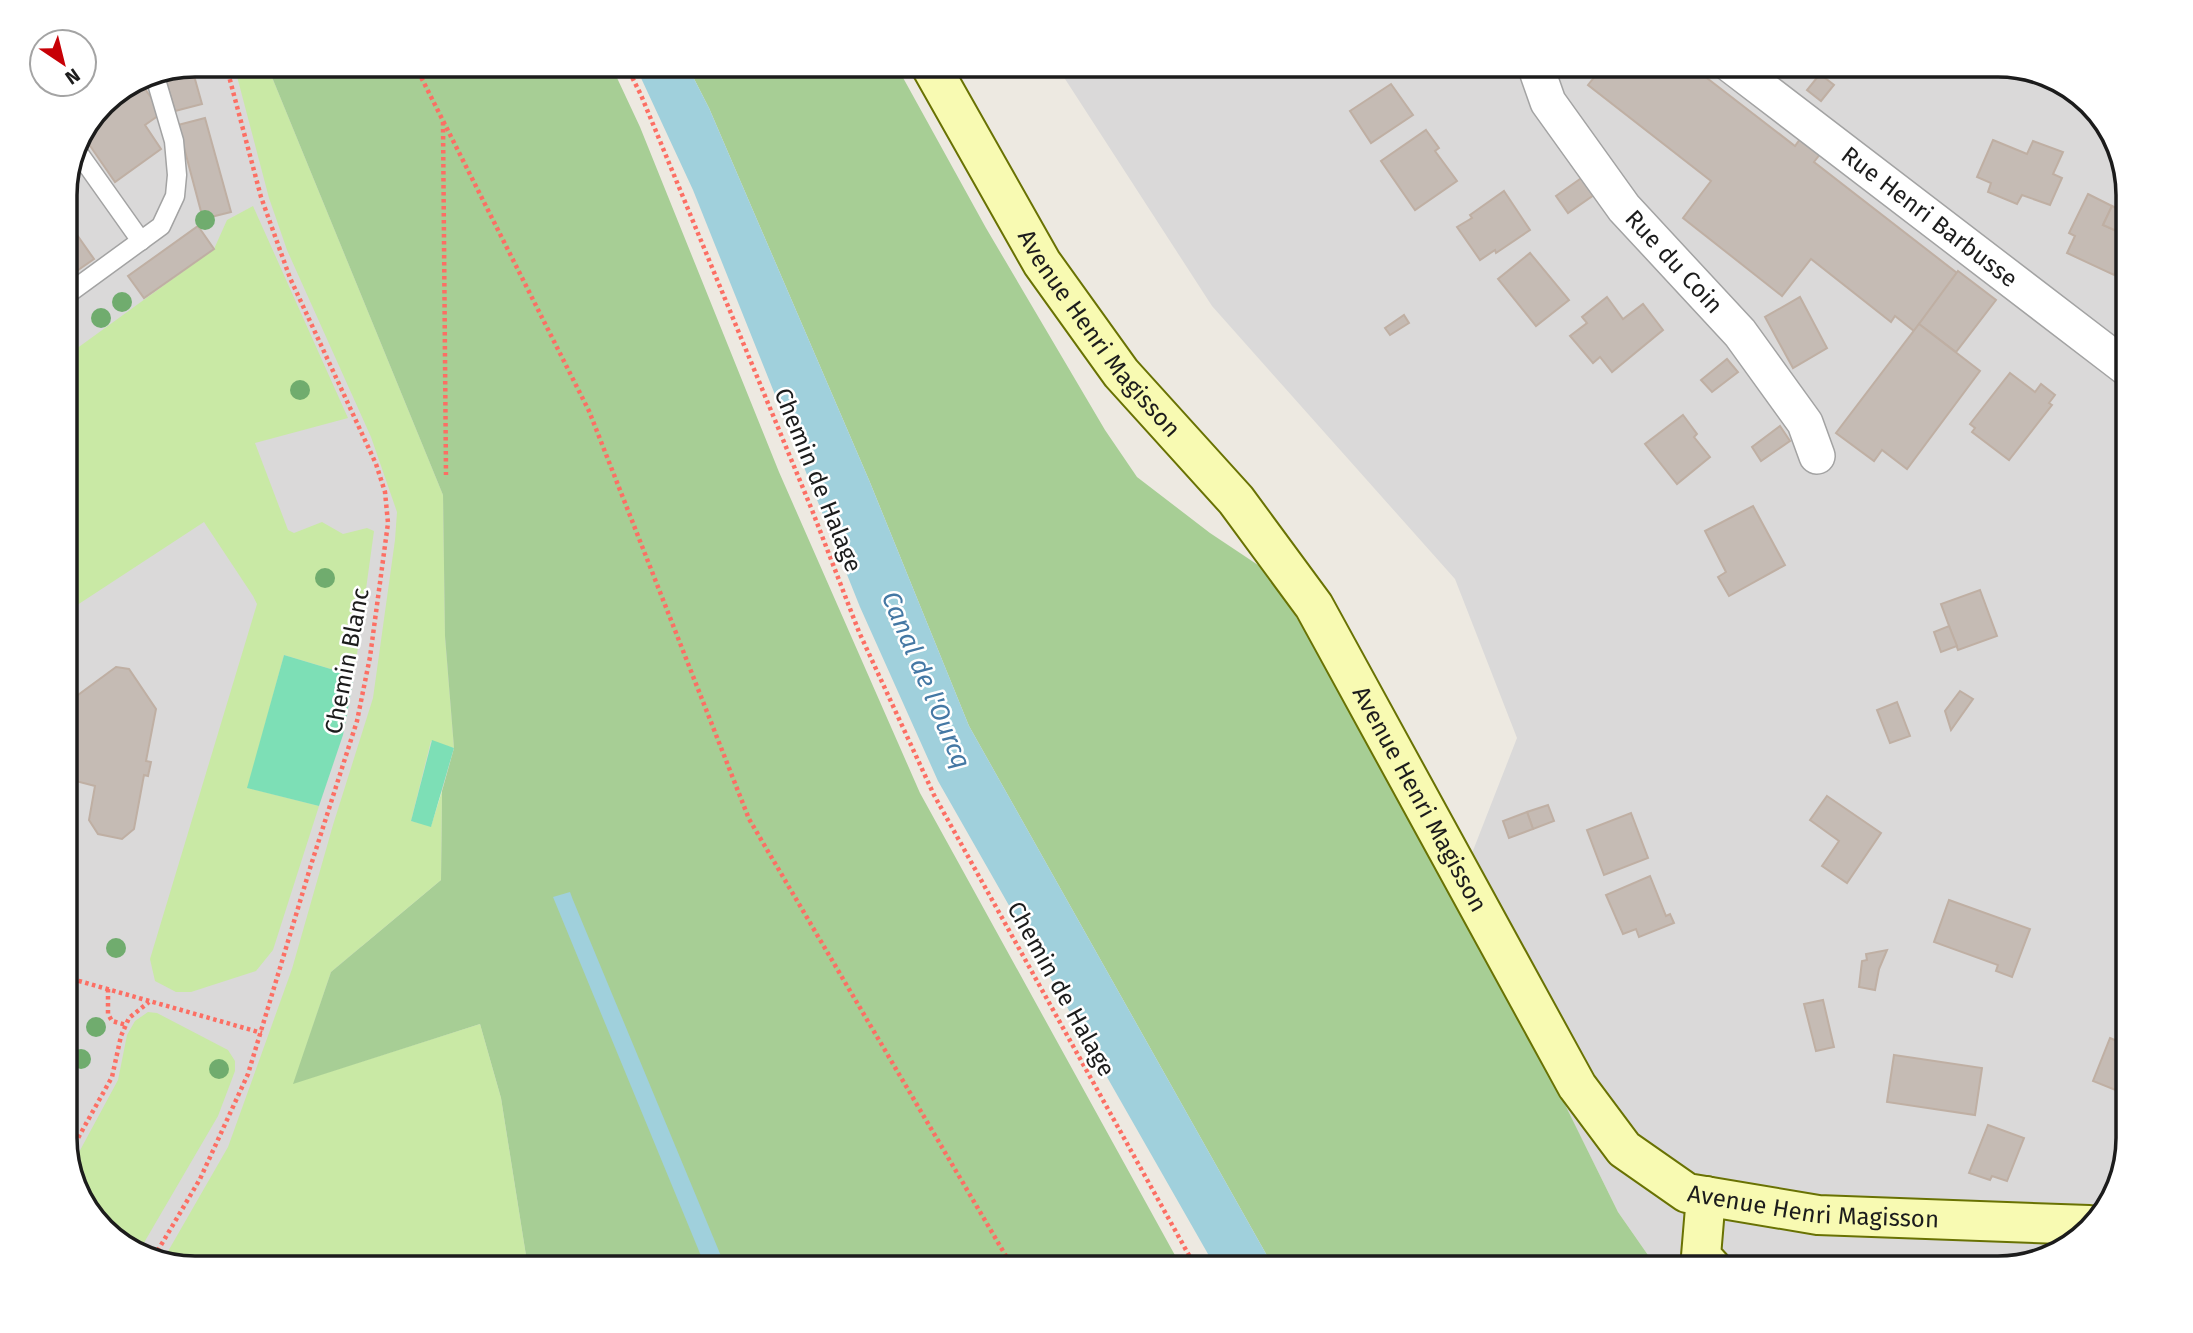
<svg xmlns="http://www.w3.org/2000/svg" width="2193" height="1333" viewBox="0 0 2193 1333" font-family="'Fira Sans',sans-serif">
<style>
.residential{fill:#dad9d9}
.grass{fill:#c9e9a5}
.forest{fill:#a7ce95}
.pitch{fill:#7ddfb6}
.water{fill:#a0d0dc}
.building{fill:#c5bbb4;stroke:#bfafa3;stroke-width:2}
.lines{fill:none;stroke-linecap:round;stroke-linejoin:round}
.lane-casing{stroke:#a3a3a3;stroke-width:21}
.street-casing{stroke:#a3a3a3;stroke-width:38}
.secondary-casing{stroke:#697203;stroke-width:42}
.path{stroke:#fc6f64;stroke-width:4.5;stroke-dasharray:3.5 3.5;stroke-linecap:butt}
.lane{stroke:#fff;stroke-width:18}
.street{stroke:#fff;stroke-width:35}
.secondary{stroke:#f8fab2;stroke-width:38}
.tree{fill:#70ac6e}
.labels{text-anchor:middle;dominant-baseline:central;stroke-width:5;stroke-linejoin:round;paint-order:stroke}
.street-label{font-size:24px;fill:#1c1c1c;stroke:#fff}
.water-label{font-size:26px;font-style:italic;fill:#4478a4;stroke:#fff}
.rim{fill:none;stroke:#1c1c1c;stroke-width:3.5}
</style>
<rect width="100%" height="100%" fill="#ede9e1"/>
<g class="residential">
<polygon points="195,65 267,65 443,495 454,748 442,791 195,1268 129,1251 82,1204 65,1146 65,187 103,103 145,75"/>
<polygon points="1056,65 1998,65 2064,82 2111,129 2128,187 2128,1138 2111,1204 2063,1251 1998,1268 1657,1268 1618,1212 1458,889 1517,738 1455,579 1212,306"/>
</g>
<g class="grass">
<polygon points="234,65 267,65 443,495 445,636 454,748 431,741 411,821 431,826 442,791 441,880 331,972 294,1083 480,1024 501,1098 528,1268 195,1268 163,1260 228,1147 292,969 333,825 373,698 395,540 397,512 371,437 287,250 269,198"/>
<polygon points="253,206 348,418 255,443 288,530 294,533 322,522 343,534 367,528 374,531 354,676 284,655 248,788 319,806 273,950 256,971 191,992 176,992 155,981 150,959 257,604 253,596 204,522 65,613 65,357 214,249 227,220"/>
<polygon points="148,1012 157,1013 228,1050 235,1061 235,1071 218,1116 138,1253 129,1251 82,1204 71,1167 118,1080 127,1035 135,1021"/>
</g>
<g class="forest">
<polygon points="267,65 611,65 640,127 779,472 920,793 1182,1268 528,1268 501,1098 480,1024 293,1084 331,972 441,880 442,791 454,748 445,636 443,495"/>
<polygon points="687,65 896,65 986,228 1105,430 1137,477 1210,533 1264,569 1336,677 1508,989 1618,1212 1657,1268 1274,1268 969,726 869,480 709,108"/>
</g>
<g class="pitch">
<polygon points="284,655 354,676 343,735 319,806 247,788"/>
<polygon points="432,740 454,748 431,827 411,821"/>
</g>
<g class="water">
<polygon points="635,65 687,65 709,108 869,480 969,726 1274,1268 1216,1268 938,781 860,607 693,190"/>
<polygon points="570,892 573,900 726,1268 706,1268 553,897"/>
</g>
<g class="building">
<polygon points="191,65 202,104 175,111 163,71"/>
<polygon points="1604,65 1690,65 1795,146 1808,128 1828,144 1814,162 1957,273 1914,331 1895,316 1891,322 1811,259 1782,296 1683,218 1711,181 1588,85"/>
<polygon points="1820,74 1834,85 1821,101 1807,90"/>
<polygon points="138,79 162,113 145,125 161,149 115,182 86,140 103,103"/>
<polygon points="1391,84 1413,115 1371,143 1350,111"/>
<polygon points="205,118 231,212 203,219 178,125"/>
<polygon points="1426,130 1439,148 1435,151 1457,181 1415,210 1381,161"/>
<polygon points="1993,140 2027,154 2033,141 2063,152 2053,174 2062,178 2050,205 2022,195 2017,204 1988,192 1991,183 1977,177"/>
<polygon points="1587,174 1601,190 1568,213 1556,196"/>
<polygon points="1504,191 1530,230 1496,253 1495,250 1480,260 1457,227 1472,218 1470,215"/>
<polygon points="2088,194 2112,206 2103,225 2128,236 2128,246 2114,275 2067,253 2075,236 2069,233"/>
<polygon points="2112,206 2128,214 2128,236 2103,225"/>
<polygon points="198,226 214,249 144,298 128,276"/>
<polygon points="75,232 94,259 65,279 65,233 68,237"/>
<polygon points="1530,253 1569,300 1536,326 1498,279"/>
<polygon points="1958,271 1996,300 1956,352 1919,324"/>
<polygon points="1607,297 1623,319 1643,304 1663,330 1612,372 1600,357 1593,363 1570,336 1587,323 1582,317"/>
<polygon points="1800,297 1827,348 1793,368 1765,317"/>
<polygon points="1404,315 1409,323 1390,335 1385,328"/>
<polygon points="1919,324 1980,371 1907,469 1882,450 1874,461 1836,433"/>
<polygon points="1727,359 1738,372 1712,392 1701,380"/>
<polygon points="2010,373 2035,392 2041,384 2055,395 2049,403 2052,405 2009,460 1972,432 1975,428 1970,424"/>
<polygon points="1683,415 1697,434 1694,437 1710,457 1677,484 1645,444"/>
<polygon points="1780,426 1790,441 1761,461 1752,447"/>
<polygon points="1753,506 1785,565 1729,596 1718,577 1726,572 1705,531"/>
<polygon points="1980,590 1997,636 1958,650 1941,604"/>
<polygon points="1949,626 1957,646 1941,652 1934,632"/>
<polygon points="116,667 129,669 156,709 146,761 151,762 148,776 144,775 134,829 122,839 98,834 89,820 95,786 76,781 67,786 65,783 65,702 67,703"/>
<polygon points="1960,691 1973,699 1951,730 1945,711"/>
<polygon points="1897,702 1910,736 1890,743 1877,710"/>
<polygon points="1827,796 1881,833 1847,883 1822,866 1839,841 1810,820"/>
<polygon points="1548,805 1554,821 1533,829 1527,812"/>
<polygon points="1527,812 1533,829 1509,838 1503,821"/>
<polygon points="1631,813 1648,858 1604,875 1587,830"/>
<polygon points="1650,876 1666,916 1670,914 1674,923 1639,937 1636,929 1623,934 1606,895"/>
<polygon points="1949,900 2030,929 2012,977 1996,971 1998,965 1934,942"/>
<polygon points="1887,950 1879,969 1875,990 1859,987 1862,961 1867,960 1866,954"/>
<polygon points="1823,1000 1834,1047 1816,1051 1804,1004"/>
<polygon points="2110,1038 2128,1046 2128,1095 2093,1081"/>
<polygon points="1894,1055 1982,1068 1975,1115 1887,1102"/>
<polygon points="1988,1125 2024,1138 2007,1181 1992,1176 1990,1180 1969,1173"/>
</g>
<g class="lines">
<g class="lane-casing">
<g id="lane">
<polyline points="80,155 141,241"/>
<polyline points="65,296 161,226 175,196 177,175 174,141 154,73"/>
</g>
</g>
<g class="street-casing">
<g id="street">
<path id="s1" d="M1535,65L1548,102L1624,208L1740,333L1805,423L1817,456"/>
<path id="s2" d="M1731,65L2128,369"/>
</g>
</g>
<g class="secondary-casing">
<g id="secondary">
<path id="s3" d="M930,65L1042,263L1121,373L1236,500L1314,606L1577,1086L1624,1149L1687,1193L1818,1215L2089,1225"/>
<polyline points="1706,1196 1701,1256 1712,1268"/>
</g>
</g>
<g class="path">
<polyline points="415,65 589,411 749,819 1013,1268"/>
<polyline points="626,65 641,95 812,510 859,632 934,795 1196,1268"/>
<polyline points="443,122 446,475"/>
<polyline points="65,977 262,1033"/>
<polyline points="108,989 108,1014 112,1021 126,1025"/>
<polyline points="68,1156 112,1077 121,1036 129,1018 149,1002"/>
<polyline points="154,1257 200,1179 248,1074 311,865 357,721 370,657 388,523 385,492 376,464 290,278 261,197 226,65"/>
</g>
<use href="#lane" class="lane"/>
<use href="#street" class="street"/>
<use href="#secondary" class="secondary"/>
</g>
<g class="tree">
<circle cx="205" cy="220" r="10"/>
<circle cx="122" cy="302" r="10"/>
<circle cx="101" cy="318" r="10"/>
<circle cx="300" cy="390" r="10"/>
<circle cx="325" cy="578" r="10"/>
<circle cx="116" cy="948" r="10"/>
<circle cx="96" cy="1027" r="10"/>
<circle cx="81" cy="1059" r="10"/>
<circle cx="219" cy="1069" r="10"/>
</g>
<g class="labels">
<g class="street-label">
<text stroke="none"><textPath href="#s2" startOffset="250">Rue Henri Barbusse</textPath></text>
<text stroke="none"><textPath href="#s1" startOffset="243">Rue du Coin</textPath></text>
<text stroke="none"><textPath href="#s3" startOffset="318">Avenue Henri Magisson</textPath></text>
<text transform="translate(818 480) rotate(68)">Chemin de Halage</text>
<text transform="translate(347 661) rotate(-79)">Chemin Blanc</text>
<text stroke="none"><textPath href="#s3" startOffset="886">Avenue Henri Magisson</textPath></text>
<text transform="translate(1061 989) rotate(61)">Chemin de Halage</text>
<text stroke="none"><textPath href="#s3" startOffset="1496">Avenue Henri Magisson</textPath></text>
</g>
<g class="water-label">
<text transform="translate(926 680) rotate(67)">Canal de l'Ourcq</text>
</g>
</g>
<path d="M0 0H2193V1333H0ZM195 77H1998A118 118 0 0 1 2116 195V1138A118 118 0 0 1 1998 1256H195A118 118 0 0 1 77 1138V195A118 118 0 0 1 195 77Z" fill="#fff" fill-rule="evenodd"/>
<path class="rim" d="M195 77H1998A118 118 0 0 1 2116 195V1138A118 118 0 0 1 1998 1256H195A118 118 0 0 1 77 1138V195A118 118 0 0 1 195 77Z"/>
<g transform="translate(63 63) rotate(145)"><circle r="33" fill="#ffffff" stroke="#a4a4a4" stroke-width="2"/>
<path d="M0-5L12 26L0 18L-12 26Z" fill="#c70006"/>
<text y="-10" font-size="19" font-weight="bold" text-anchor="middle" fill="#1c1c1c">N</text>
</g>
</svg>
